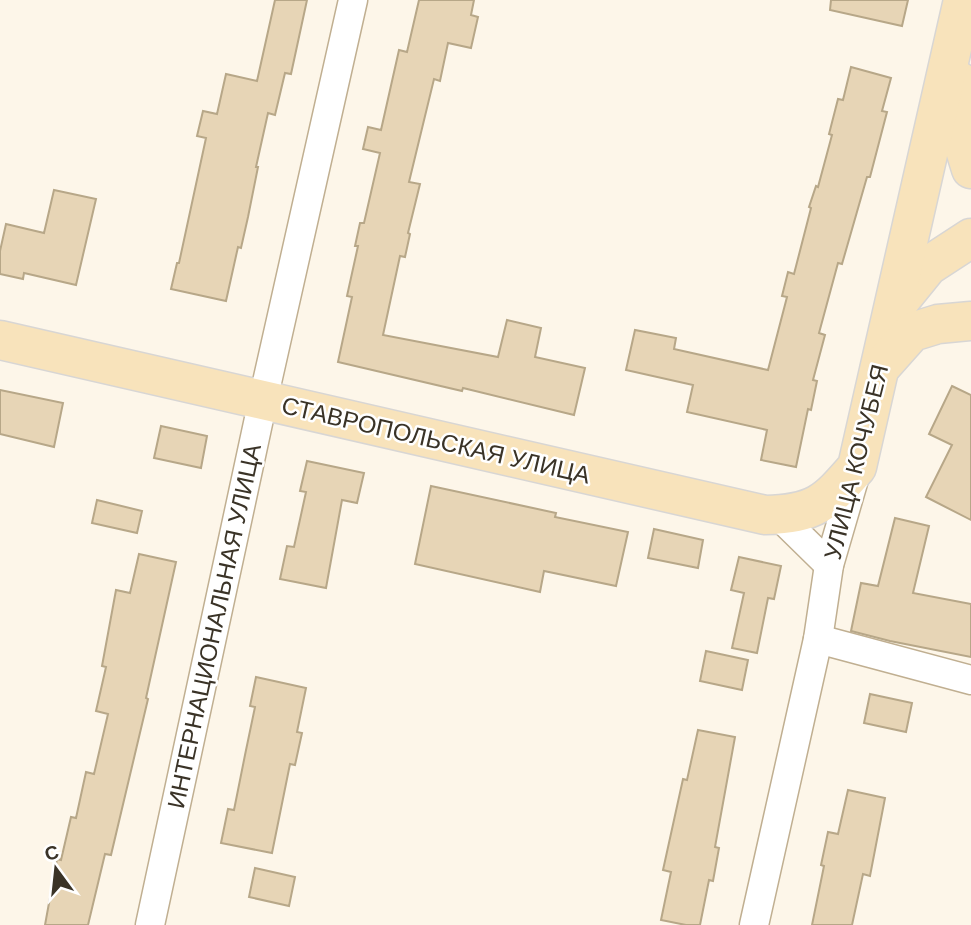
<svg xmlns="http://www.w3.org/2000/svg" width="971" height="925" viewBox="0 0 971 925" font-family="Helvetica,sans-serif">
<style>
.building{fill:#e7d5b6;stroke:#b7a788;stroke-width:2}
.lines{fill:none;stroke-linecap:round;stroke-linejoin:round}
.minor-casing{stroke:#c0af91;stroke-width:31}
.primary-casing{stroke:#d8d6d4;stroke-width:41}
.minor{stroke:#fff;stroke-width:28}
.primary{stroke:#f8e3bb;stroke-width:38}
.labels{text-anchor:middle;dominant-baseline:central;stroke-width:5;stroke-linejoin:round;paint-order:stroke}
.street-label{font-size:24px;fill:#3a3327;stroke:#fff}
</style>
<rect width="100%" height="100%" fill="#fdf6e9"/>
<g class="building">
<polygon points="275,0 307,0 291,74 285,73 275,115 268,113 256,167 258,167 248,217 241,248 238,247 226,301 171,289 177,263 179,263 206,138 197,136 203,111 217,114 226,74 257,81"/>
<polygon points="419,0 474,0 471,15 478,17 471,48 448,43 440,81 434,79 409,182 420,184 408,233 410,234 405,257 400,256 383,335 498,357 507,320 541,328 535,357 585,368 574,415 463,388 462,391 338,362 352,297 347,296 358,246 355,246 360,223 364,223 380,153 363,149 368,127 381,130 399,50 407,52"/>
<polygon points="831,0 908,0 902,26 830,10"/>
<polygon points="851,67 891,78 882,111 887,112 870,177 867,177 842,264 838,263 819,333 825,335 813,380 817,381 811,410 808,409 796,467 761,460 767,430 687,412 693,385 626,370 635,330 676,338 674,349 768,370 787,297 782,296 788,272 794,274 811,208 809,207 816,186 818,187 832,135 829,134 838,99 843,100"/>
<polygon points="54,190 96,199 76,285 24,273 23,279 0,274 0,251 6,224 44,233"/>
<polygon points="952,386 971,395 971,520 926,497 952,445 929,434"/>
<polygon points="0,390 63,403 54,447 0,434"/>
<polygon points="161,426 207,436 201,468 154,458"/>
<polygon points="307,461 364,473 357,503 342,500 326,588 280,579 287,546 294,547 306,492 300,491"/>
<polygon points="431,486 556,513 555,517 628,532 616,586 544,571 540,592 415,564"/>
<polygon points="97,500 142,511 137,533 92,523"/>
<polygon points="895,518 929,526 913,593 971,604 971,657 890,641 851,631 861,583 878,586"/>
<polygon points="654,529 703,540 698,568 648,558"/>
<polygon points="139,554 176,562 146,698 148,699 111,855 105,854 88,925 45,925 57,859 61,860 71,817 76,818 86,772 94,774 108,714 96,711 106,667 102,666 116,590 130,593"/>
<polygon points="739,557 781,566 774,599 768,598 757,653 732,648 744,593 731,590"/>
<polygon points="706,651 748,660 742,690 700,681"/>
<polygon points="256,677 306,688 297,732 302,733 295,765 290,764 272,853 221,843 228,809 234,810 245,755 255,707 250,706"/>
<polygon points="870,694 912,703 906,732 864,723"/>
<polygon points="698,730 735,737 715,847 719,848 713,881 709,880 700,925 686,925 661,920 671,872 663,870 683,779 687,780"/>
<polygon points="848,790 885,798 870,876 863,874 852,925 812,925 824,866 821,865 828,832 838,834"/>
<polygon points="255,868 295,877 289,906 249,897"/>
</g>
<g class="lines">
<g class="minor-casing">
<g id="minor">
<polyline points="778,515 829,565"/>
<polyline points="818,639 971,680"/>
<polyline points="150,925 263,400 353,0"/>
<polyline points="754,925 818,639 829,565 857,469"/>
</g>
</g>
<g class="primary-casing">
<g id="primary">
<polyline points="959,81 961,137 971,169"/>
<polyline points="898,303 928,266 971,238"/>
<path d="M0,340L765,515C815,514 826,503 857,467L963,0"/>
<polyline points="880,368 912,332 938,324 971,321"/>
</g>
</g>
<use href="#minor" class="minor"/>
<use href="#primary" class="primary"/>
</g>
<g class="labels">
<g class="street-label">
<text transform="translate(436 440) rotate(13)">СТАВРОПОЛЬСКАЯ УЛИЦА</text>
<text transform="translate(856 462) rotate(-76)">УЛИЦА КОЧУБЕЯ</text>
<text transform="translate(214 626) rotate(-78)">ИНТЕРНАЦИОНАЛЬНАЯ УЛИЦА</text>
</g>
</g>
<g transform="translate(56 869) rotate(345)" stroke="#ffffff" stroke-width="5" paint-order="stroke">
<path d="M0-5L12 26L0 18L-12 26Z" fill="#3a3327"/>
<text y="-10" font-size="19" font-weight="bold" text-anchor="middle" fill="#3a3327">С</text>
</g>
</svg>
